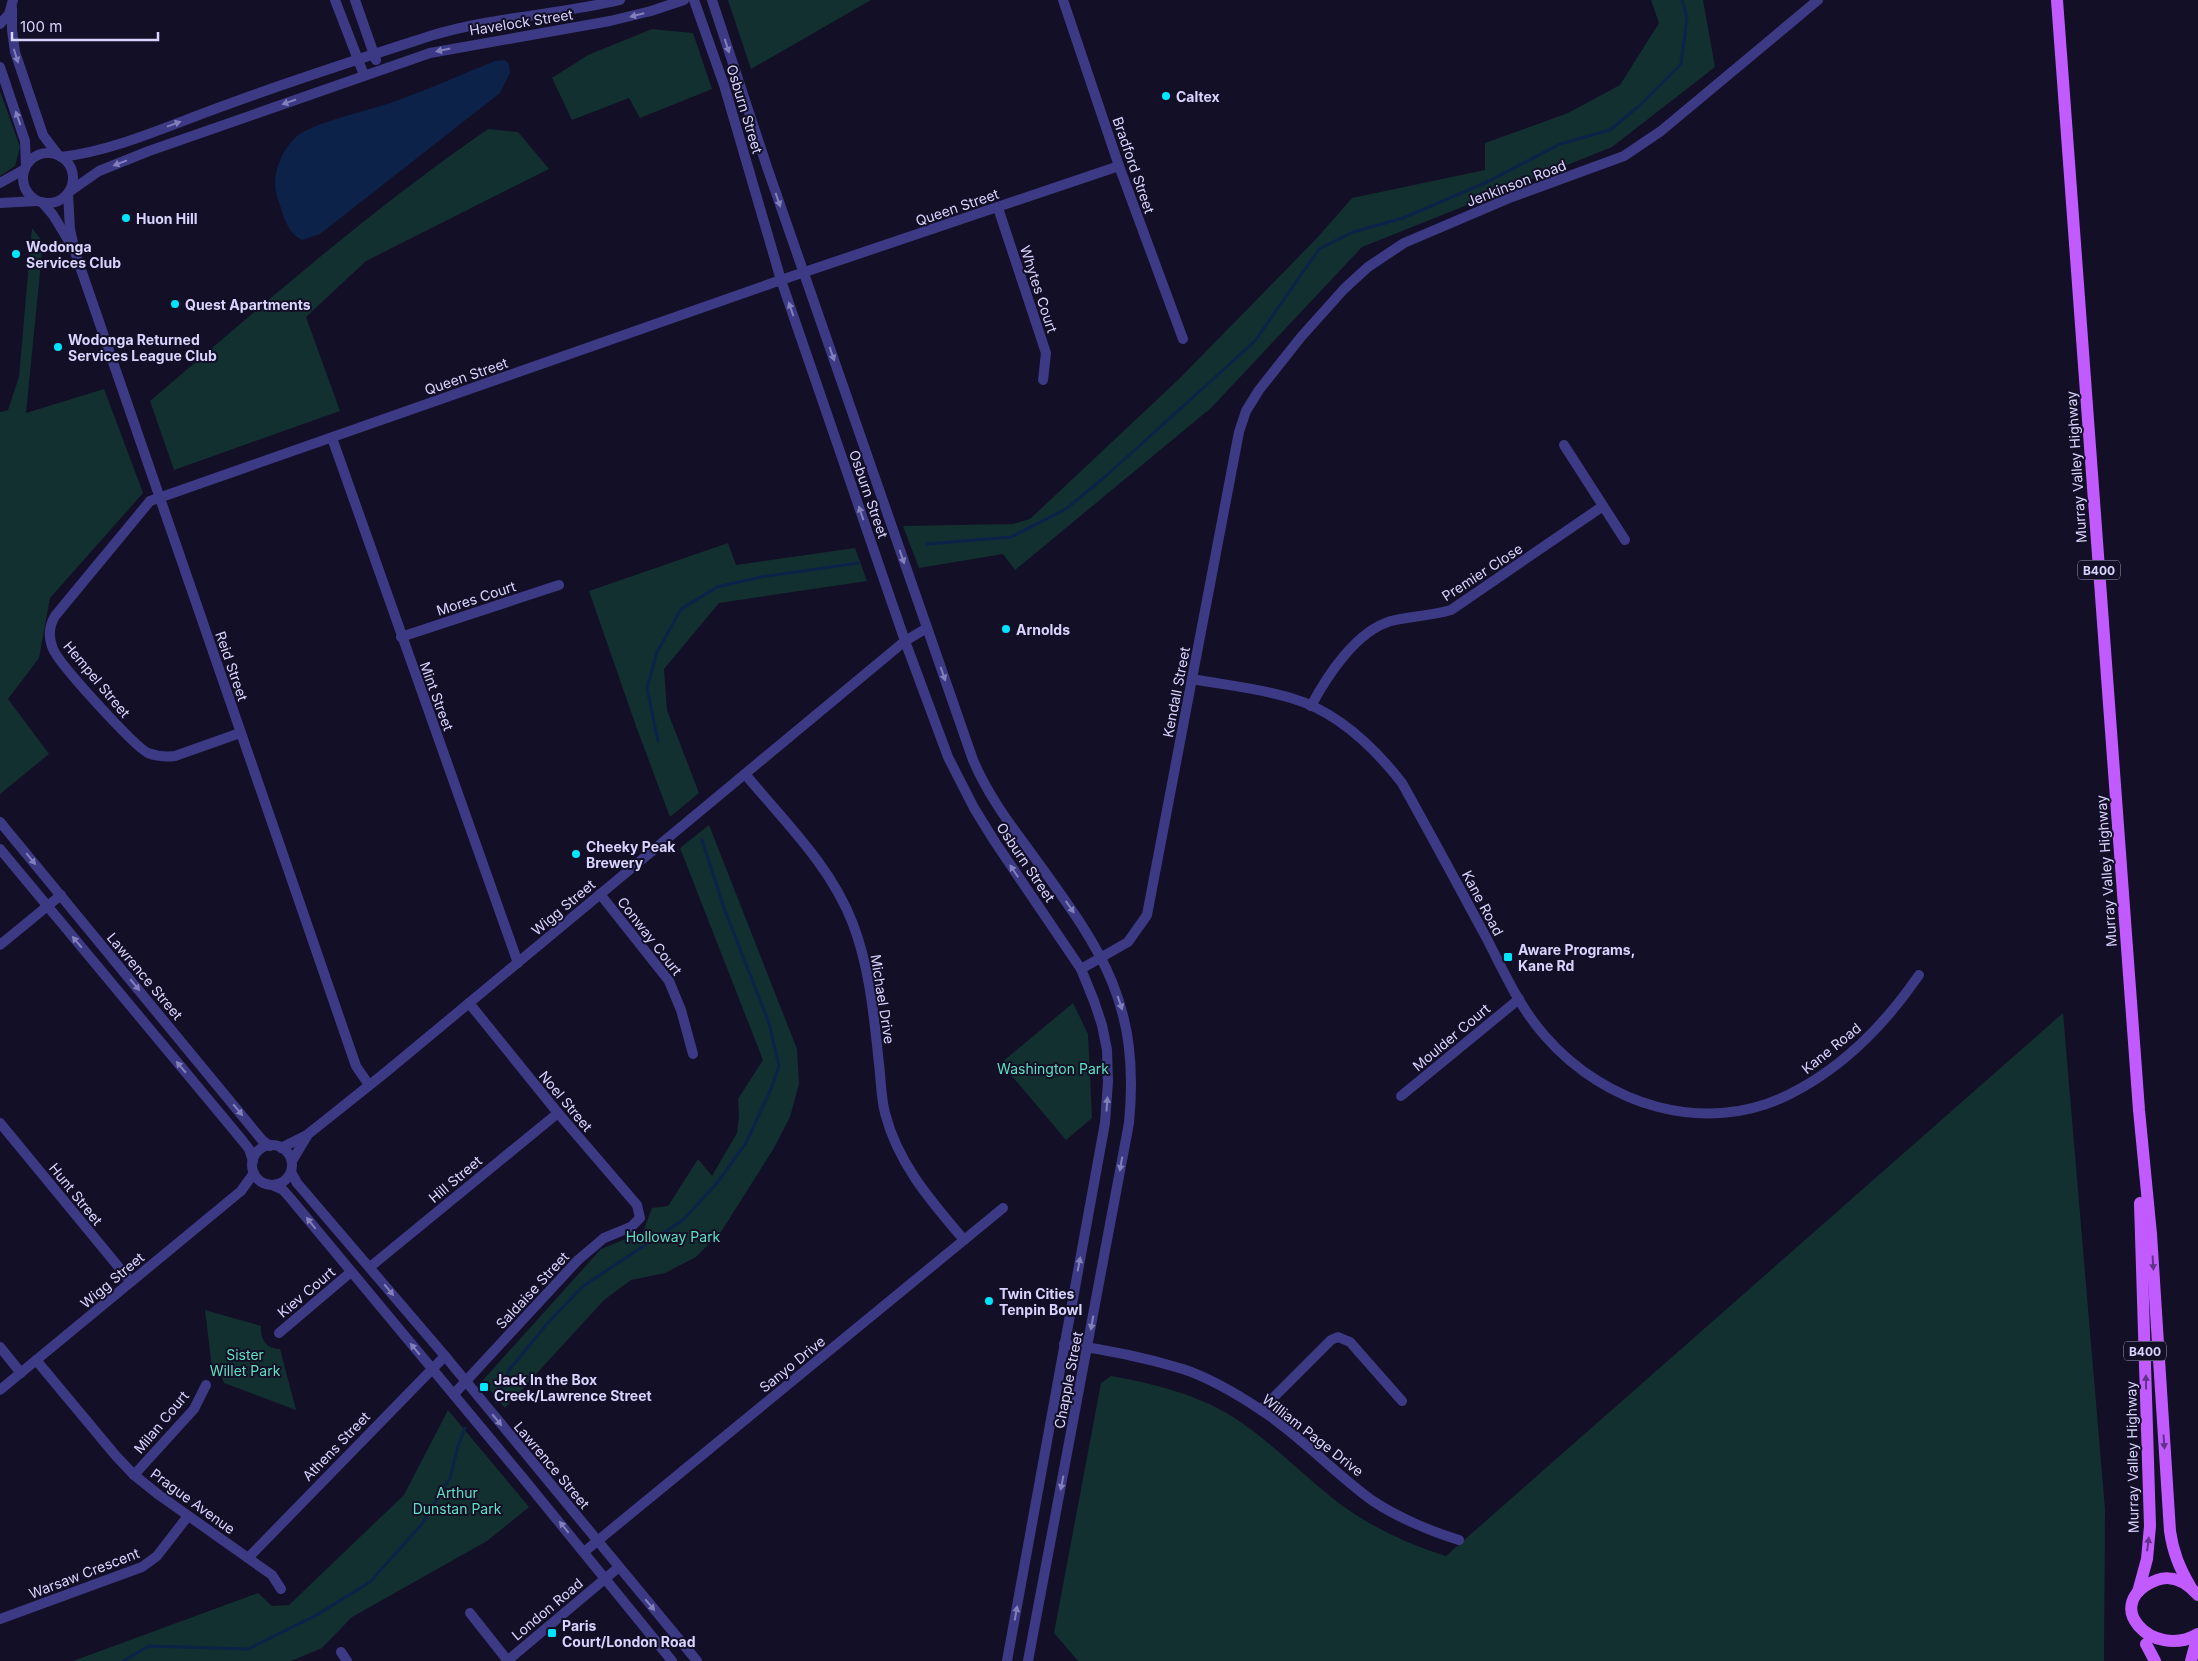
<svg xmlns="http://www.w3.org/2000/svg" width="2198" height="1661" viewBox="0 0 2198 1661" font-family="Inter,sans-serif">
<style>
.green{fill:#12302f}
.water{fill:#0c2248}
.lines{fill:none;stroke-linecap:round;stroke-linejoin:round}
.stream{stroke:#0c2248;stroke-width:3}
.minor{stroke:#3d3a85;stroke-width:10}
.major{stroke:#c25bff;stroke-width:12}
.oneway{fill:#837fbc}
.oneway2{fill:#623188}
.poi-dot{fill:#00e5ff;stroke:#130f26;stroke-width:2}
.labels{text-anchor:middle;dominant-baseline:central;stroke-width:4;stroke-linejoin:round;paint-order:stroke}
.shield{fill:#130f26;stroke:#9e99be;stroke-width:1}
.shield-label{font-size:12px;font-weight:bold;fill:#d9d4ff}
.street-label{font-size:14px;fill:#d9d4ff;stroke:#130f26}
.poi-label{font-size:14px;font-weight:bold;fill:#d9d4ff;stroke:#130f26;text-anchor:start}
.park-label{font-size:14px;fill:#5fe0c0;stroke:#130f26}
</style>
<rect width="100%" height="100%" fill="#130f26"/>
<g class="green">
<polygon points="728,0 871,0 751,69"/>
<polygon points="1651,0 1703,0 1715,67 1612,147 1362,247 1211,408 1015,570 1003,554 919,568 903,526 1013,524 1030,519 1179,379 1317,238 1352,198 1485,170 1485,143 1568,113 1620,85 1659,23"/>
<polygon points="652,29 693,33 712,89 640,118 629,98 572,120 552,78 588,55"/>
<polygon points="0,91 20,147 15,166 0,176"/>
<path d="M488,129L518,132L549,169L366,261L306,317L340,411L174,470L150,401C260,307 369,211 488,129Z"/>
<polygon points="32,228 43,242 26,413 104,389 143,493 50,598 39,658 8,699 49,754 0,794 0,412 8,410 19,377"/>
<polygon points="728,543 736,565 855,548 867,581 719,603 664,669 667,710 699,793 670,817 636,726 589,591"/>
<polygon points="709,825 797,1049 799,1084 790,1117 774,1148 721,1232 696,1257 665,1273 631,1280 604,1300 505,1408 482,1381 601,1249 643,1232 652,1208 668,1206 698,1159 712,1176 737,1133 739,1116 738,1099 763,1060 680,848"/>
<polygon points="1073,1003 1088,1034 1092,1118 1066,1140 1001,1063"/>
<path d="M2063,1013L2105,1509L2104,1661H1078L1054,1633L1101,1383L1111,1376C1155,1384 1196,1394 1233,1417C1269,1440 1299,1471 1331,1497C1365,1524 1404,1543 1446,1556Z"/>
<path d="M205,1310L261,1326C260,1339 266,1349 280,1349L296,1410L224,1383L221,1375L212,1368Z"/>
<polygon points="448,1410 529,1507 487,1541 352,1617 322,1648 291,1661 73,1661 258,1593 272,1606 289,1605 404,1495"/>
</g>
<path class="water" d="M505,60L509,64L510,73L500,93L320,234L302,240C287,233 283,214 278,199C270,178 280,152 296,137C313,122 372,110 396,101C429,89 462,74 495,61Z"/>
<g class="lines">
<g class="stream">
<polyline points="927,544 1011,537 1066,509 1106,476 1255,341 1319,249 1353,232 1403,218 1487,182 1560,144 1610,130 1639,106 1681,64 1687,17 1682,0"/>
<polyline points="658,741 647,688 657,652 681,609 717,587 761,577 858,563"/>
<polyline points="496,1402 509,1370 547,1324 582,1287 683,1220 717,1183 746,1143 771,1089 779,1066 769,1023 724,908 702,840"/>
<polyline points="123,1661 149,1646 248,1649 315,1616 370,1582 422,1524 450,1478 458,1446 465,1428"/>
</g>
<g class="minor">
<polyline points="335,0 364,75"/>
<polyline points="355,0 376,60"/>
<polyline points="694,0 724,85 781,280 905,641 948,757 974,808 995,842 1081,969 1094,1001 1102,1025 1107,1050 1108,1082 1105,1123 1007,1661"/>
<path d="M712,0L767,167L973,760C987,793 1008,822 1029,850C1098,946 1141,998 1129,1123L1028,1661"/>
<polyline points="1063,0 1119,166 1183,339"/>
<polyline points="12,8 12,30 15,52 43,135 58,155"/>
<polyline points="0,24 9,14 13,0"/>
<polyline points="0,67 25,141 26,165"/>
<circle cx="48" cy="178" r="25"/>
<path d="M61,157C118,150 172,124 226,105C293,80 362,58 430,36C492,17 557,15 620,0"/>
<polyline points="0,183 25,169"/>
<polyline points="69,192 99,171 149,151 430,53 610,21 651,11 684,0"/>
<polyline points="68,194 70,229 75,252 356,1066 369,1085"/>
<polyline points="42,202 53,215 70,243"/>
<polyline points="0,203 37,201"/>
<polyline points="998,208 1046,353 1043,380"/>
<polyline points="332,438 518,963"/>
<polyline points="1564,445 1625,540"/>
<polyline points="401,637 559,585"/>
<path d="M1192,679C1224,685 1259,688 1291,698C1336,711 1374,747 1402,783C1431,835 1459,887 1487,939C1504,972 1520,1008 1545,1036C1605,1105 1705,1137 1790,1094C1844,1067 1886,1023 1919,975"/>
<path d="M1311,706C1327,676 1356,631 1391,621C1410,616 1431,616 1451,610L1603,506"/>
<path d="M240,733L175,756C167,757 156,756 148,753C134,746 59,664 53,649C48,637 49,626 55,616L150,501L781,280L1119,166"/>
<path d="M745,774C784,821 831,866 853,924C870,969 874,1017 879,1064C881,1080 881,1098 885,1113C898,1164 931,1201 964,1240"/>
<polyline points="0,822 262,1140 270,1146"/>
<polyline points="0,849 242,1140 249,1149 253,1161"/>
<polyline points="600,894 669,981 681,1010 693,1054"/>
<polyline points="0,945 61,895"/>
<polyline points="1081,969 1128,942 1147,915 1239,432 1246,411 1259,390 1301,337 1344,289 1368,267 1404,243 1512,197 1624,156 1661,131 1818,0"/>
<polyline points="1401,1096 1519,999"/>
<polyline points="0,1123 131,1282"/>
<circle cx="272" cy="1165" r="20"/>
<polyline points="281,1148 307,1135 386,1072 905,641 927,628"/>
<polyline points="292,1161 307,1136"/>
<polyline points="291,1172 297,1183 445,1356 697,1661"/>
<polyline points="272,1185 283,1190 291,1199 523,1478 672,1661"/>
<polyline points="370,1267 558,1113"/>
<polyline points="279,1333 351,1272"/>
<path d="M1064,1344C1102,1349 1147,1358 1183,1369C1210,1378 1237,1394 1261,1410C1301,1436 1334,1473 1373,1501C1397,1517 1432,1532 1459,1540"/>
<polyline points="0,1347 21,1373"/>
<polyline points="36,1360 116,1456 134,1475 159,1495 272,1575 281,1589"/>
<polyline points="0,1390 241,1191 254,1173"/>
<polyline points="454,1394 578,1260 604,1238 631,1227 640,1218 637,1205 558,1113 469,1003"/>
<polyline points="1261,1410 1331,1340 1338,1337 1350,1342 1402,1401"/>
<polyline points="134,1475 194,1409 206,1385"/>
<polyline points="584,1552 1003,1208"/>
<polyline points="248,1558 445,1356"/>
<polyline points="470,1613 508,1661"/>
<polyline points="0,1619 142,1567 157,1556 188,1516"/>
<polyline points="341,1652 347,1661"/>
<polyline points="507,1661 619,1567"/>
</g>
<g class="major">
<path d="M2057,0L2139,1110L2151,1234L2170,1531C2173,1552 2179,1567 2190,1586"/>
<polyline points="2138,1592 2147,1559 2150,1526 2140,1203"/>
<path d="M2198,1595C2188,1584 2173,1574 2157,1580C2098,1603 2153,1661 2198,1634"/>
<polyline points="2146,1644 2155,1661"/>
<polyline points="2191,1661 2198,1635"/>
</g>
</g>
<defs><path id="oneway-solid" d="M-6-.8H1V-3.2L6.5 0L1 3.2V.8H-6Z" transform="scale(1.25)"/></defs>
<g class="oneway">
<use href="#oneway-solid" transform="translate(637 15) rotate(166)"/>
<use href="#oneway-solid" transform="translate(727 46) rotate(72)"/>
<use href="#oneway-solid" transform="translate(443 50) rotate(168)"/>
<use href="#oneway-solid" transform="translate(16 56) rotate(73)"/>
<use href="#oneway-solid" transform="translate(289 102) rotate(161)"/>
<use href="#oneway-solid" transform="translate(18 118) rotate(-109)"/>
<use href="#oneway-solid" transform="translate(174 124) rotate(-20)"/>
<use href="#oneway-solid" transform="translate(120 163) rotate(159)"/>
<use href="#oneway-solid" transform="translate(778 200) rotate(71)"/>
<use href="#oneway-solid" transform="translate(791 309) rotate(-109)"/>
<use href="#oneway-solid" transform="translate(832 354) rotate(71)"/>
<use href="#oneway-solid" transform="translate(861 513) rotate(-109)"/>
<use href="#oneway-solid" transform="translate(902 557) rotate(71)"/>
<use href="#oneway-solid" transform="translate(943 674) rotate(71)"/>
<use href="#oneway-solid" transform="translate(31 859) rotate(51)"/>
<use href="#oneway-solid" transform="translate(1014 871) rotate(-124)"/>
<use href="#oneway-solid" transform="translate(1070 907) rotate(55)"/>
<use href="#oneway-solid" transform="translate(77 942) rotate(-130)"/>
<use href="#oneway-solid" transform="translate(135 985) rotate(50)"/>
<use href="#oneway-solid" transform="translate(1120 1003) rotate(71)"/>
<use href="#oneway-solid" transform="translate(181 1067) rotate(-130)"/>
<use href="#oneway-solid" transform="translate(1107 1104) rotate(-86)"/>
<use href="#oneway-solid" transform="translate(238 1110) rotate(50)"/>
<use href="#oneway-solid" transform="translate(1121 1164) rotate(100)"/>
<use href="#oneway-solid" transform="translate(311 1223) rotate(-129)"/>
<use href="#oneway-solid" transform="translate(1079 1264) rotate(-79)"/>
<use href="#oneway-solid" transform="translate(389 1290) rotate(50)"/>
<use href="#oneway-solid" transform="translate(1092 1323) rotate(100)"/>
<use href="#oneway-solid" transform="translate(415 1349) rotate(-130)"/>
<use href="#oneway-solid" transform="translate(497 1420) rotate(50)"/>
<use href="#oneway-solid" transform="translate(1062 1483) rotate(101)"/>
<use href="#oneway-solid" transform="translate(564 1527) rotate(-129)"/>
<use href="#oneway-solid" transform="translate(650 1605) rotate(50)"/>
<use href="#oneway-solid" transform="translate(1016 1613) rotate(-80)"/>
</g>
<g class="oneway2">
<use href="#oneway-solid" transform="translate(2153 1263) rotate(87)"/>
<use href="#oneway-solid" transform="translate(2146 1382) rotate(-91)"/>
<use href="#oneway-solid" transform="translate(2164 1442) rotate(86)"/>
<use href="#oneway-solid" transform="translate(2148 1544) rotate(-83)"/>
</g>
<g class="poi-dot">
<circle cx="1166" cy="96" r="5"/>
<circle cx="126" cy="218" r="5"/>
<circle cx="16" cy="254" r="5"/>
<circle cx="175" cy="304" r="5"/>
<circle cx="58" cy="347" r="5"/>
<circle cx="1006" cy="629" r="5"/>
<circle cx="576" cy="854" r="5"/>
<rect x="1503" y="952" width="10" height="10" rx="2.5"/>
<circle cx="989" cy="1301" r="5"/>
<rect x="479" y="1382" width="10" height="10" rx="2.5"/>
<rect x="547" y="1628" width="10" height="10" rx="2.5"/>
</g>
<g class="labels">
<g class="shield">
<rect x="2078" y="560.5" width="42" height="19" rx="4"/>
<rect x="2124" y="1341.5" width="42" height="19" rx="4"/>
</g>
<g class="shield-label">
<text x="2099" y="570">B400</text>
<text x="2145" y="1351">B400</text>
</g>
<g class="street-label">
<text transform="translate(521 22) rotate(-9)">Havelock Street</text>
<text transform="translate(745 109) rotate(73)">Osburn Street</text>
<text transform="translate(1134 165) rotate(71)">Bradford Street</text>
<text transform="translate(1516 183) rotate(-21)">Jenkinson Road</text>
<text transform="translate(957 207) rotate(-19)">Queen Street</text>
<text transform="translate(1039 289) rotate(72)">Whytes Court</text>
<text transform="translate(466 376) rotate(-19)">Queen Street</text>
<text transform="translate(2076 467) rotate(-94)">Murray Valley Highway</text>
<text transform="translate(869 494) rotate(71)">Osburn Street</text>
<text transform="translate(1482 572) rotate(-33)">Premier Close</text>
<text transform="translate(476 598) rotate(-18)">Mores Court</text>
<text transform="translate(232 666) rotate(71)">Reid Street</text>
<text transform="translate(97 679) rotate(50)">Hempel Street</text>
<text transform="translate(1176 692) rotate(-79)">Kendall Street</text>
<text transform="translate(437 696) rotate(70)">Mint Street</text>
<text transform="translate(1026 862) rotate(56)">Osburn Street</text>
<text transform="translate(2106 871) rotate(-94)">Murray Valley Highway</text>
<text transform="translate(1483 903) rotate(62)">Kane Road</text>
<text transform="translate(563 907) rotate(-40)">Wigg Street</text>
<text transform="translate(650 936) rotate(52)">Conway Court</text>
<text transform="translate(145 976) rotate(50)">Lawrence Street</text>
<text transform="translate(883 999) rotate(81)">Michael Drive</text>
<text transform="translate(1451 1037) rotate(-40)">Moulder Court</text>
<text transform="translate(1831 1048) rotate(-39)">Kane Road</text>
<text transform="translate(566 1101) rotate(50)">Noel Street</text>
<text transform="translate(455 1179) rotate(-40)">Hill Street</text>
<text transform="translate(76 1194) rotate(51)">Hunt Street</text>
<text transform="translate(112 1280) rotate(-40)">Wigg Street</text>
<text transform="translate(532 1290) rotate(-47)">Saldaise Street</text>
<text transform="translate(306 1292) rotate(-40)">Kiev Court</text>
<text transform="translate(792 1364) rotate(-39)">Sanyo Drive</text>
<text transform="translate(1068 1380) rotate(-79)">Chapple Street</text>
<text transform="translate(161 1422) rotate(-50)">Milan Court</text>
<text transform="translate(1313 1435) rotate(38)">William Page Drive</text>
<text transform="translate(336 1446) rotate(-46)">Athens Street</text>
<text transform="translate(2132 1457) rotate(-91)">Murray Valley Highway</text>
<text transform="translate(552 1465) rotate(50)">Lawrence Street</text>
<text transform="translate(193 1501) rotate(36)">Prague Avenue</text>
<text transform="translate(84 1573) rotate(-21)">Warsaw Crescent</text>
<text transform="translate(547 1609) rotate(-40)">London Road</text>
</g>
<g class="poi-label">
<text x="1176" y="96">Caltex</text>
<text x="136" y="218">Huon Hill</text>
<text x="26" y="246">Wodonga<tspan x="26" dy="16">Services Club</tspan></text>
<text x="185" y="304">Quest Apartments</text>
<text x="68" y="339">Wodonga Returned<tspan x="68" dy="16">Services League Club</tspan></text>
<text x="1016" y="629">Arnolds</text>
<text x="586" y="846">Cheeky Peak<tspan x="586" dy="16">Brewery</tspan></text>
<text x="1518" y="949">Aware Programs,<tspan x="1518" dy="16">Kane Rd</tspan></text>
<text x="999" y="1293">Twin Cities<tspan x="999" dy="16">Tenpin Bowl</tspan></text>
<text x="494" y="1379">Jack In the Box<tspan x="494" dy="16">Creek/Lawrence Street</tspan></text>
<text x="562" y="1625">Paris<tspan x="562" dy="16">Court/London Road</tspan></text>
</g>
<g class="park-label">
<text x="1053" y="1068">Washington Park</text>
<text x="673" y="1236">Holloway Park</text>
<text x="245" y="1354">Sister<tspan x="245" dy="16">Willet Park</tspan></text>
<text x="457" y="1492">Arthur<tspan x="457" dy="16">Dunstan Park</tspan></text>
</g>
</g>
<path d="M12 32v8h146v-8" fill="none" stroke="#d9d4ff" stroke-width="2.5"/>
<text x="20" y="32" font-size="15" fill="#d9d4ff" stroke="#130f26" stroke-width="4" paint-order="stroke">100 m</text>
</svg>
